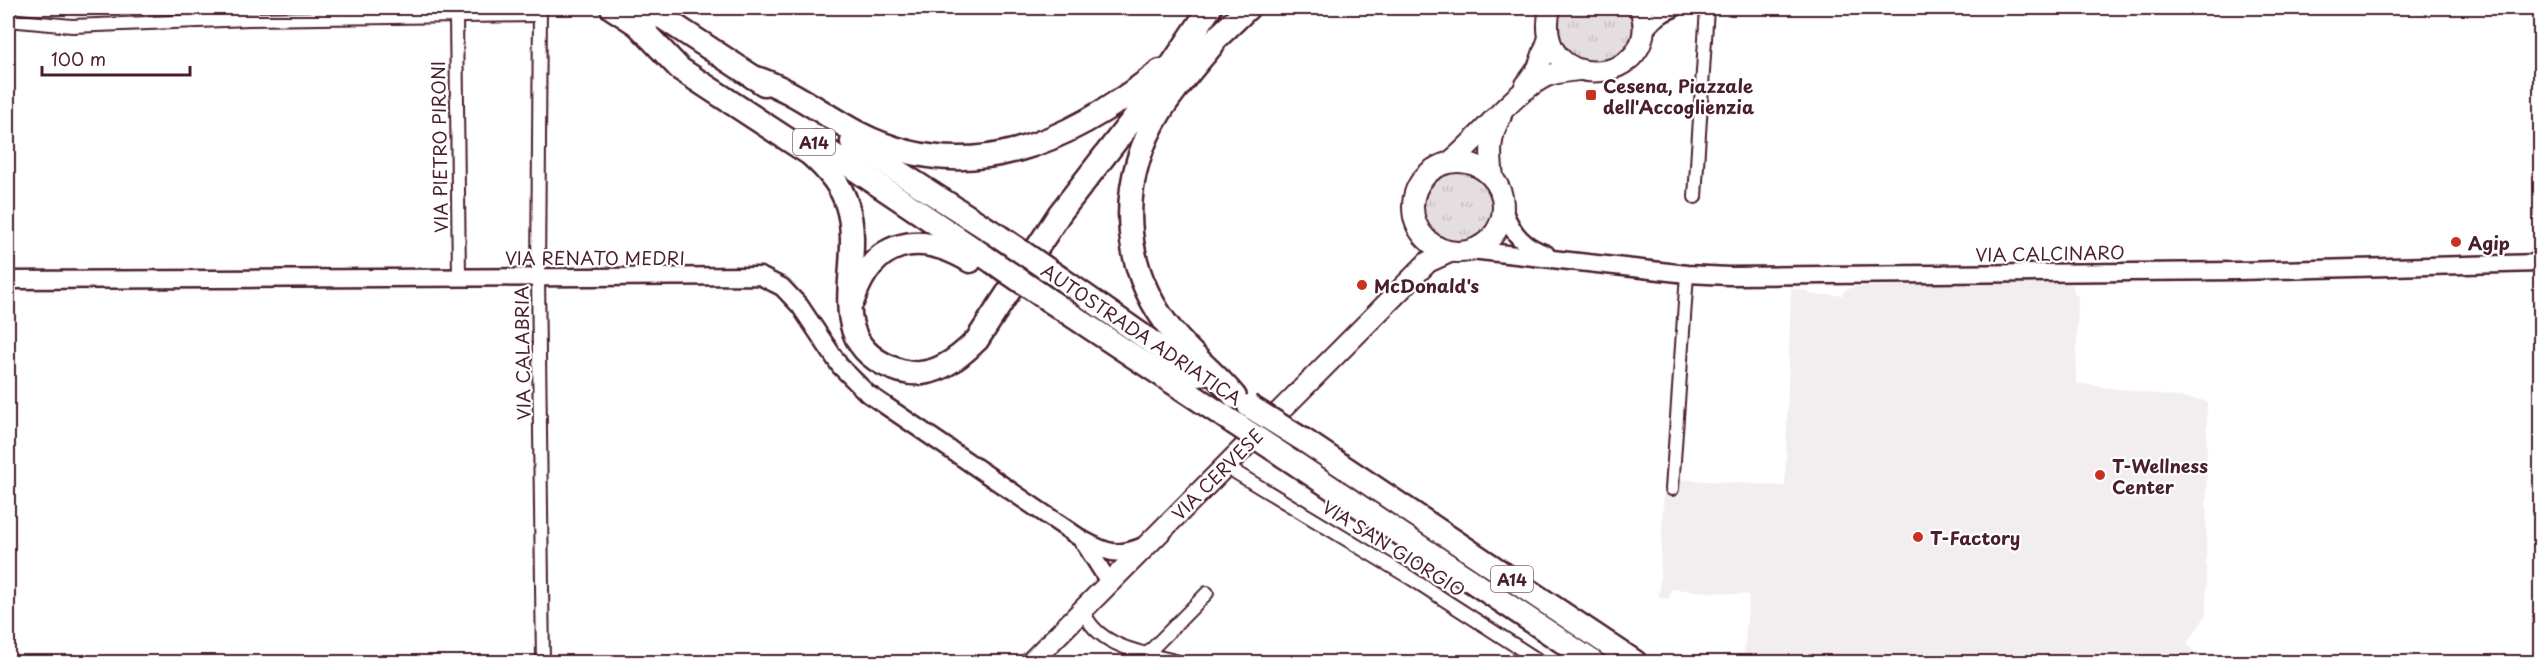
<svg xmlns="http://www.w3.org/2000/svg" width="2548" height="670" viewBox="0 0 2548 670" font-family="'Playpen Sans',sans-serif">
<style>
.built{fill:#f2eeef}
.grass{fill:url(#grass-tufts);stroke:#987e86;stroke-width:1.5}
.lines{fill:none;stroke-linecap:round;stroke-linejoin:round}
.street-casing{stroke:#4a1f2b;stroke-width:16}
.secondary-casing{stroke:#4a1f2b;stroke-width:21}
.primary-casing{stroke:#4a1f2b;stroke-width:24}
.highway-casing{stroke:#4a1f2b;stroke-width:27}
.street{stroke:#fff;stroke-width:12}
.secondary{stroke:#fff;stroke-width:16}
.primary{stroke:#fff;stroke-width:20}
.highway{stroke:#fff;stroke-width:22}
.highway-bridge-casing{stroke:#4a1f2b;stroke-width:27;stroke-linecap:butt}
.highway-bridge{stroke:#fff;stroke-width:22}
.poi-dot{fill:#c8321e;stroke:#fff;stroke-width:2}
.labels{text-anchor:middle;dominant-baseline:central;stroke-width:4.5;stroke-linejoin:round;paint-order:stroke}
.shield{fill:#fff;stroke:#80626b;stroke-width:1.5}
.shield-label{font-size:16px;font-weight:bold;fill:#4a1f2b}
.poi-label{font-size:18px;font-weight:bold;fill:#4a1f2b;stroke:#fff;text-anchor:start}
.street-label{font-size:18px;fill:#4a1f2b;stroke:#fff}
</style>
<defs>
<pattern id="grass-tufts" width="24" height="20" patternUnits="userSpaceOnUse" patternTransform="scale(1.5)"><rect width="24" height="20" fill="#e5dee0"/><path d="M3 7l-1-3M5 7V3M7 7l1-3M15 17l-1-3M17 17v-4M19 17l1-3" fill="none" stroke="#c6bec0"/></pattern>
</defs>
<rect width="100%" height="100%" fill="#fff"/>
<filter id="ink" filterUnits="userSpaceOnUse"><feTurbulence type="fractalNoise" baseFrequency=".0167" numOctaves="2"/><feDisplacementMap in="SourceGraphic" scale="12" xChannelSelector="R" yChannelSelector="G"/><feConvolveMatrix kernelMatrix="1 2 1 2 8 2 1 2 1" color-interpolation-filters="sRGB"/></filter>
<g filter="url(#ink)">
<polygon class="built" points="1978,282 2073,284 2074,294 2078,296 2076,383 2207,401 2206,615 2187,644 2203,662 1758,662 1744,653 1749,595 1671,589 1669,599 1659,598 1664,488 1676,488 1676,479 1785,486 1791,288 1808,291 1812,295 1842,295 1845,290 1853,287"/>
<g class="grass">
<path d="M1558,8H1629C1645,38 1614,71 1583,61C1579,60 1573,59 1570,56C1564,52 1560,43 1556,37Z"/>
<circle cx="1458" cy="207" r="36"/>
</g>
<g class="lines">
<g class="street-casing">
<g id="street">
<polyline points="540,8 538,276 543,662"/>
<polyline points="456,17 459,277"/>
<polyline points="8,20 72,26 249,19 539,15"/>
<polyline points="1695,197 1707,8"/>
<polyline points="1225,466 1412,579 1541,662"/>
<polyline points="1672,489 1687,274"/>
<path d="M1083,610C1097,648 1145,653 1179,662"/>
<polyline points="1147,654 1207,593"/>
</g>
</g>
<g class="secondary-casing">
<g id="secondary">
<path d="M1642,35C1650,21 1660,13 1674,8"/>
<path d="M1504,212C1513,234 1523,246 1546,254"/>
<polyline points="1471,250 1687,274 1729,276 2238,271 2540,263"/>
<path d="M8,280L760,276L782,287L800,306L840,366L867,393L1083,540C1109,554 1118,557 1146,545"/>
<polyline points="1083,541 1109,582"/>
</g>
</g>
<g class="primary-casing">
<g id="primary">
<path d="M1550,8C1530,99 1667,86 1640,8"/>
<polyline points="1525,86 1538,68 1549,38"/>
<circle cx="1458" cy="207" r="45"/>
<path d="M1450,162C1481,138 1511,93 1547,76C1557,72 1569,71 1579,70"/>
<path d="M1493,177C1490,155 1489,136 1501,116"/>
<polyline points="1031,662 1428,262 1450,252"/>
</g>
</g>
<g class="highway-casing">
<g id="highway">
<polyline points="612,8 646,30"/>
<polyline points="648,8 764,84"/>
<path d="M635,22L680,69L810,154C826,168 841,184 847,205C867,265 815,345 901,371C932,380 957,360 977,340L1060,213L1151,96L1210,8"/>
<path d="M1213,44C1196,65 1177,86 1162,109C1117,180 1119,265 1172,331C1191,356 1216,373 1235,397"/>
<polyline points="1202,52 1248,8"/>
<path d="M753,77C792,89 822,114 858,133C969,190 1070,142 1160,71"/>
<polyline points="852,142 1000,237"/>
<polyline points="816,143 993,262"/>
<polyline points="1060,278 1199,375"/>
<path d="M853,300C873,240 918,230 970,261"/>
<polyline points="1050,301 1234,423"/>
<polyline points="1305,441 1635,662"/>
<polyline points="1284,456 1593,662"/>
</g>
</g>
<use href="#street" class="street"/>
<use href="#secondary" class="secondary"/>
<use href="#primary" class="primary"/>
<use href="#highway" class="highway"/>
<g class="highway-bridge-casing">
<g id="highway-bridge">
<polyline points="1000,237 1060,278"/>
<polyline points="993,262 1050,301"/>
<polyline points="1249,406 1305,441"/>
<polyline points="1234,423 1284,456"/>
</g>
</g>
<use href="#highway-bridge" class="highway-bridge"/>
</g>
</g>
<g class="poi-dot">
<rect x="1585" y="89" width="12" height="12" rx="3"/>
<circle cx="2456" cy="242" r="6"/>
<circle cx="1362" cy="285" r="6"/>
<circle cx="2100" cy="475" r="6"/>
<circle cx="1918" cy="537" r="6"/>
</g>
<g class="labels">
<g class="shield">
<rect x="793" y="129" width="42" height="26" rx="4.5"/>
<rect x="1491" y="566" width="42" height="26" rx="4.5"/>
</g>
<g class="shield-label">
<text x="814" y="142">A14</text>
<text x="1512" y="579">A14</text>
</g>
<g class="poi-label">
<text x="1603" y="85">Cesena, Piazzale<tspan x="1603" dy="21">dell'Accoglienzia</tspan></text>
<text x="2468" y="242">Agip</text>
<text x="1374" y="285">McDonald's</text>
<text x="2112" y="465">T-Wellness<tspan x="2112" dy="21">Center</tspan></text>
<text x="1930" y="537">T-Factory</text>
</g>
<g class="street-label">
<text transform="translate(439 147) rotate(-91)">VIA PIETRO PIRONI</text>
<text transform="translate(2050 253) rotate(-1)">VIA CALCINARO</text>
<text x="595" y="257">VIA RENATO MEDRI</text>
<text transform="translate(1142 334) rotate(34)">AUTOSTRADA ADRIATICA</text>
<text transform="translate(522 353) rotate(-91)">VIA CALABRIA</text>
<text transform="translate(1217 474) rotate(-45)">VIA CERVESE</text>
<text transform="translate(1394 548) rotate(32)">VIA SAN GIORGIO</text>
</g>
</g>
<rect width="2548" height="670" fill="none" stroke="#fff" stroke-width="30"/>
<rect x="15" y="15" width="2518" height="640" fill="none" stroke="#4a1f2b" stroke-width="2" filter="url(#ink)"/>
<path d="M42 66v9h148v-9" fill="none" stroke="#4a1f2b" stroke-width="3"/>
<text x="51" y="66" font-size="18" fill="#4a1f2b" stroke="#ffffff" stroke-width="4.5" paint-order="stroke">100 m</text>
</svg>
